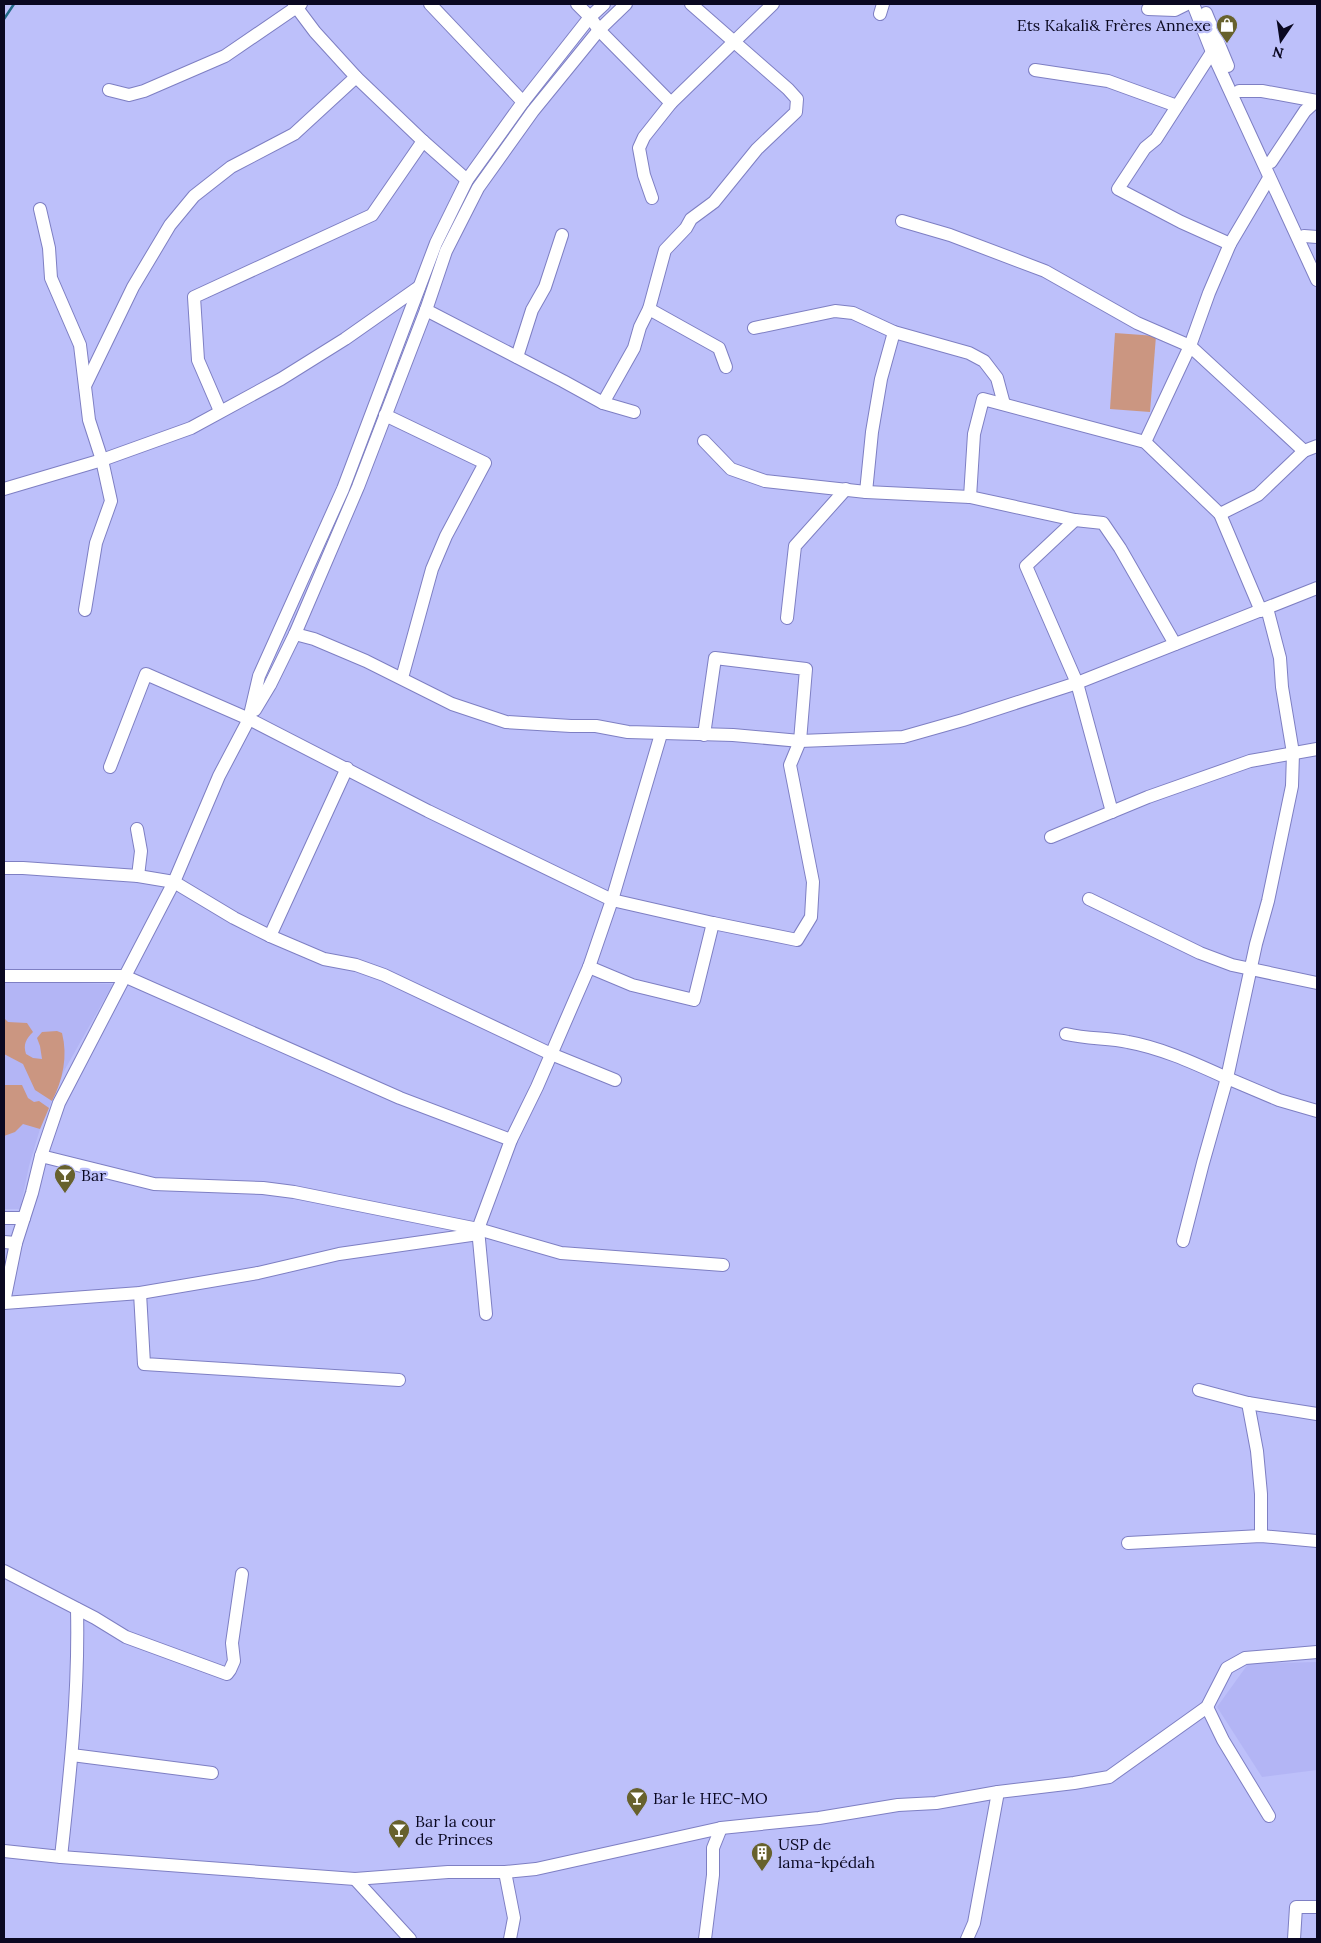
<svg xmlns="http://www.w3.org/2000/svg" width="1321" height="1943" viewBox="0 0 1321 1943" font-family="Lora,serif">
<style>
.built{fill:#b3b5f5}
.green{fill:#cb9681}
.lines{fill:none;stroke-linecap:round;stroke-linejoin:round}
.stream{stroke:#226a87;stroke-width:2.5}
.minor-casing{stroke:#7e7fc3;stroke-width:14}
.minor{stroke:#fff;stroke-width:12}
.labels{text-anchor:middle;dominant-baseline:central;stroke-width:4.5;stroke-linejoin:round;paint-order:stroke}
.poi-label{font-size:16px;fill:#0a0821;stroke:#bdc0fa;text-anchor:start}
</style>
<rect width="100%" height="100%" fill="#bdc0fa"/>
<g class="built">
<polygon points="4,981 113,984 64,1071 40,1129 29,1166 20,1209 4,1209"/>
<polygon points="1317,1662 1317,1770 1262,1777 1217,1707 1248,1664"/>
</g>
<g class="green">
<polygon points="1115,333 1156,336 1150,412 1110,409"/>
<path d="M4,1018L8,1022L27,1023L33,1032C26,1039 23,1044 26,1054L33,1058L42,1059L40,1046L37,1038L42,1032L57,1031L62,1033C68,1056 63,1080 52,1101L35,1090L23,1064L4,1054Z"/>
<polygon points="4,1085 22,1085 28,1098 34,1102 39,1101 49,1108 40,1129 23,1124 15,1132 4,1136"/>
</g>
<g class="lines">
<polyline class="stream" points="4,19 14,4"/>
<g class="minor-casing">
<g id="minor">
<polyline points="294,4 315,32 356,77 423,141 467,180"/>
<polyline points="430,4 523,102"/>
<polyline points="577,4 590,17 599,30 671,103"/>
<polyline points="1193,4 1212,52 1317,280"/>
<polyline points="1148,9 1175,10 1187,4"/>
<polyline points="1206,13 1228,66"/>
<polyline points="880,14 883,4"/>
<polyline points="1212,52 1156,139 1145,148 1118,189 1181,222 1230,244"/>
<polyline points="1035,70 1108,81 1177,106"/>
<polyline points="109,90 129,95 144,91 225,56 301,4"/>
<polyline points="1239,91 1262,91 1317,101"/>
<polyline points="1271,162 1305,111 1316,101"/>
<polyline points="652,198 644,175 639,148 644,137 671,103 773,4"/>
<polyline points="40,209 49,248 51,278 80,345 89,420 102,460 111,501 96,543 85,610"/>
<polyline points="902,221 950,235 1045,271 1137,323 1190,346 1304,451"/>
<polyline points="1304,236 1317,237"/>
<polyline points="649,309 719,348 726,367"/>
<polyline points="426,310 563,381 603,403 634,412"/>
<polyline points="754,328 835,311 853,313 894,332 969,353 984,361 997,378 1004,404"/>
<polyline points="517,357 532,310 545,287 562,235"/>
<polyline points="85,386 133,287 170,225 194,196 231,167 294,134 356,77"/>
<polyline points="603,403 634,348 640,327 649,309 665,250 686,228 691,219 714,202 757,149 796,112 797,99 788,89 691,4"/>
<polyline points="220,411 198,360 194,297 372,215 423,141"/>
<polyline points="385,415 485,463 446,536 432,569 402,678"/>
<polyline points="704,441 731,469 765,481 866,492 970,497 1075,520 1103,523 1120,548 1175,644"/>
<polyline points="1145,442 1190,346 1209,293 1230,244 1269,178"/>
<polyline points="4,489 102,460 191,428 281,379 345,339 419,287"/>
<polyline points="866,492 872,432 881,379 894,332"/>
<polyline points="970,497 974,434 983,399 1145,442 1220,514 1261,611"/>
<polyline points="1220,514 1258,495 1304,451 1317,446"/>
<polyline points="1075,520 1026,566 1077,683 1112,812"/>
<polyline points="1267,608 1280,658 1282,687 1293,753 1292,786 1268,901 1256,944 1227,1078 1279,1100 1317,1111"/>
<polyline points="787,618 795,546 846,489"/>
<polyline points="295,634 314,639 366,661 452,704 506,722 571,726 596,726 628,732 733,735 800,741 903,737 963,720 1077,683 1317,588"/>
<polyline points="255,710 270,685 295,634 358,487 426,310 446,251 478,188 533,111 599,30 626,4"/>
<polyline points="110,767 146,674 249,719 428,811 612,900 713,923 797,940 811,917 813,882 790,765 800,741 806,669 715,658 704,735"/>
<polyline points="137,829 141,851 138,876"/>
<polyline points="1051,837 1148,797 1250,761 1317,749"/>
<polyline points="4,868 23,868 138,876 174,882 234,918 270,936 324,959 356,965 384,975 551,1054 615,1080"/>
<polyline points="1089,899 1200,953 1232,965 1317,983"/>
<polyline points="270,936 347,768"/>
<polyline points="589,967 632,985 694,1000 713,923"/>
<polyline points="4,976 124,976 400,1098 511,1140"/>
<path d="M1066,1034C1087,1039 1108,1038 1128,1042C1162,1048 1196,1064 1227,1078L1203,1163L1183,1241"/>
<polyline points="41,1156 154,1184 263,1188 294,1192 478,1229 561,1253 723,1265"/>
<polyline points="4,1218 24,1218"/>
<polyline points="4,1242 16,1243"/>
<polyline points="140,1293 144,1364 399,1380"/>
<polyline points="4,1302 16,1243 32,1193 41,1156 59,1103 174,882 219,776 249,719 259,676 343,489 436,243 467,180 523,102 590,17 604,4"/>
<polyline points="4,1303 140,1293 258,1273 339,1254 478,1234"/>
<polyline points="486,1314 478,1229 511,1140 537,1087 589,967 612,900 661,734"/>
<polyline points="1199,1390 1248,1403 1317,1414"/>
<polyline points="1248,1403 1257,1451 1261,1494 1261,1536"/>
<polyline points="1128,1543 1261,1536 1317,1541"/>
<polyline points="4,1571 95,1618 126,1637 227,1674 230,1670 234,1661 232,1643 242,1574"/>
<polyline points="1207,1707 1223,1740 1269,1816"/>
<polyline points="72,1755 212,1773"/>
<polyline points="4,1851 61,1857 355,1879 448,1872 505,1872 536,1869 721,1828 819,1818 898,1805 936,1803 998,1792 1074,1783 1109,1777 1207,1707 1227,1668 1245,1658 1317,1652"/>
<path d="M61,1857C70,1775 79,1693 77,1609"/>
<polyline points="505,1872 514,1918 510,1939"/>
<polyline points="355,1879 410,1939"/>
<polyline points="705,1939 713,1875 713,1848 721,1828"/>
<polyline points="967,1939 974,1923 998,1792"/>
<polyline points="1294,1939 1296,1907 1317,1907"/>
</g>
</g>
<use href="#minor" class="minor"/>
</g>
<defs>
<g id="shop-pin" transform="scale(1.125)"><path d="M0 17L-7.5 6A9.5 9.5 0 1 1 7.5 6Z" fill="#67612d" stroke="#bdc0fa"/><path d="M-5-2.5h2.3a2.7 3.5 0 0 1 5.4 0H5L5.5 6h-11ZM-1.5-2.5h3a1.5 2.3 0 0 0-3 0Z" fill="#fff"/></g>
<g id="bar-pin" transform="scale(1.125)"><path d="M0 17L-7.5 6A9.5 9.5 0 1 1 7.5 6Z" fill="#67612d" stroke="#bdc0fa"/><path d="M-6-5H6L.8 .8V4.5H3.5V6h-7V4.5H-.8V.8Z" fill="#fff"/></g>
<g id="building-pin" transform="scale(1.125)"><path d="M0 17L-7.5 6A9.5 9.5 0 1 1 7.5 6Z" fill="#67612d" stroke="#bdc0fa"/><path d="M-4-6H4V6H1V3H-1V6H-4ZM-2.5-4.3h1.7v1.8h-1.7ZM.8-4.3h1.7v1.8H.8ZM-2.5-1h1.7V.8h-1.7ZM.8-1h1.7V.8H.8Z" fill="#fff"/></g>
</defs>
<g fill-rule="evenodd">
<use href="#shop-pin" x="1227" y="25"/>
<use href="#bar-pin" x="65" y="1175"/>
<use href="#bar-pin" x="637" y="1798"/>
<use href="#bar-pin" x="399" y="1830"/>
<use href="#building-pin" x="762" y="1853"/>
</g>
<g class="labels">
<g class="poi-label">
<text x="1211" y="25" text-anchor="end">Ets Kakali&amp; Frères Annexe</text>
<text x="81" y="1175">Bar</text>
<text x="653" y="1798">Bar le HEC-MO</text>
<text x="415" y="1821">Bar la cour<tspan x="415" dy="18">de Princes</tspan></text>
<text x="778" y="1844">USP de<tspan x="778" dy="18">lama-kpédah</tspan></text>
</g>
</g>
<rect width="1321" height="1943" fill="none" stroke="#0a0821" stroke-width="10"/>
<g transform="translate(1281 40) rotate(193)" stroke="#bdc0fa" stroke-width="4" paint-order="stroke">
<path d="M0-4L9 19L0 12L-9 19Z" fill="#0a0821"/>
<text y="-8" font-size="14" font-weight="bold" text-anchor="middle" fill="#0a0821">N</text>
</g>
</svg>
